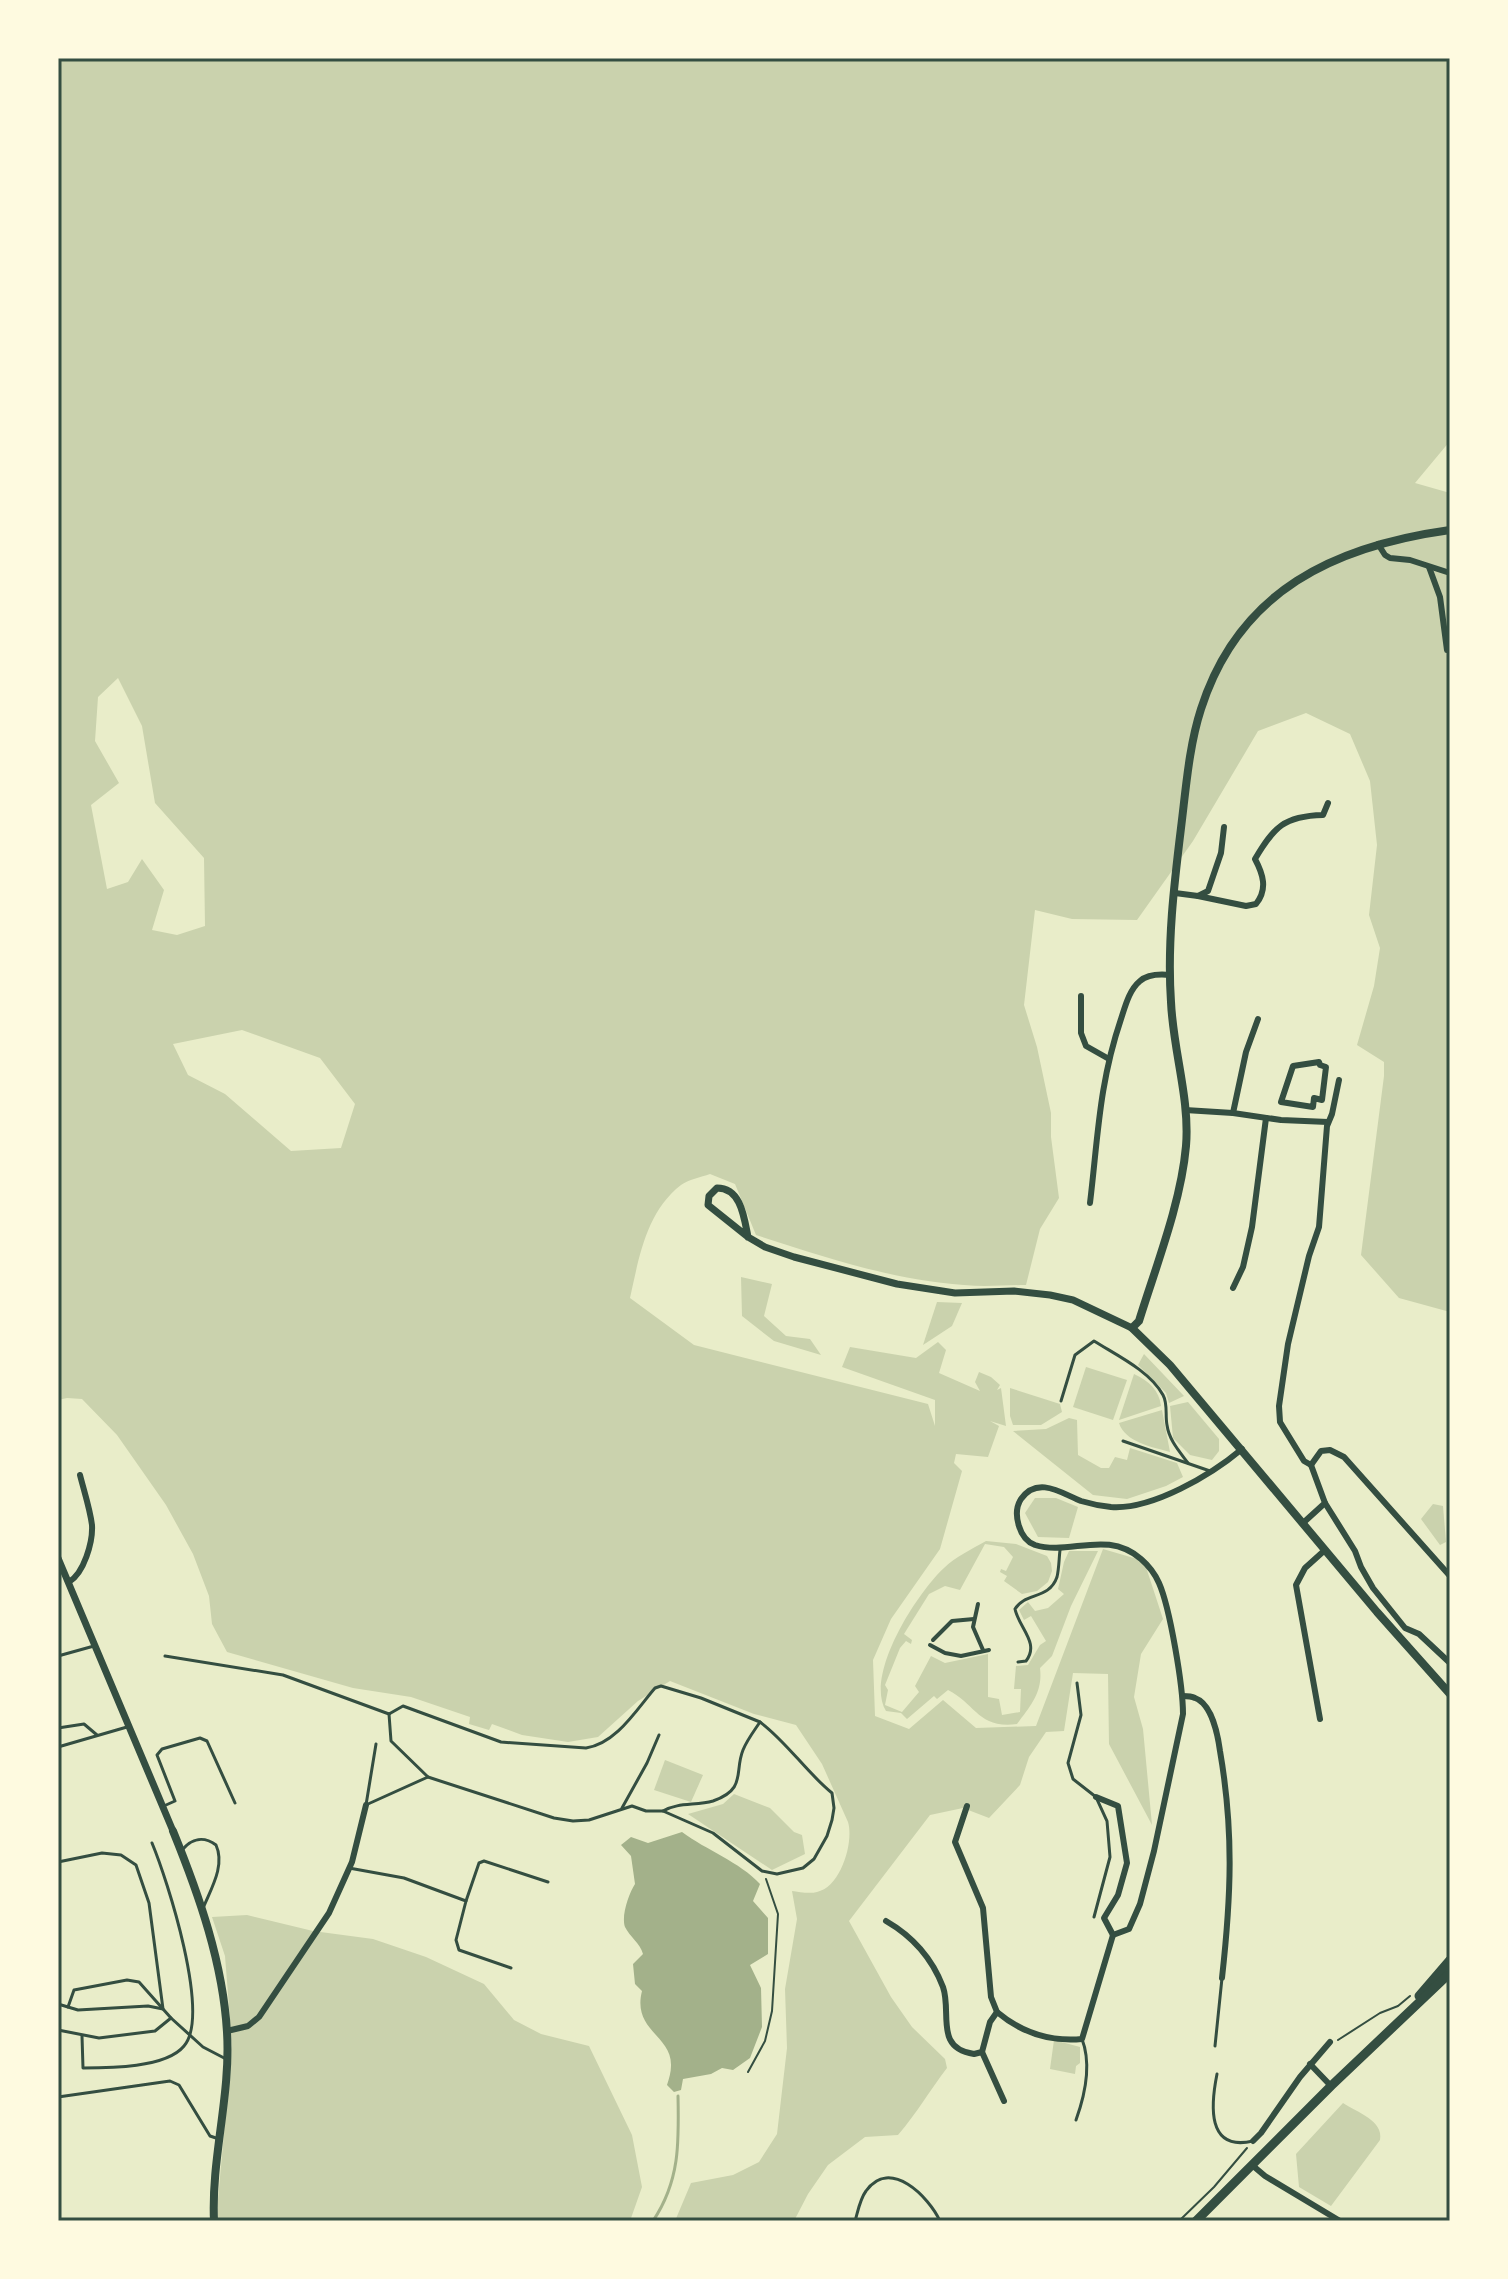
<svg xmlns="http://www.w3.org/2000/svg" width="1508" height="2279" viewBox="0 0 1508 2279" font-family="'Titillium Web',sans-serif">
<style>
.green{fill:#cad2ad;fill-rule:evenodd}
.water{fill:#a3b18a}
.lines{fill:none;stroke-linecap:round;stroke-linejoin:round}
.stream{stroke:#a3b18a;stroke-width:3}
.path{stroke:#344e41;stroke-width:2}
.service{stroke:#344e41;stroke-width:3}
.pedestrian{stroke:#344e41;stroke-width:4}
.minor{stroke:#344e41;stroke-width:6}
.tertiary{stroke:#344e41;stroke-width:7}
.secondary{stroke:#344e41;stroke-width:8}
.primary{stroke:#344e41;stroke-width:9}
.neatline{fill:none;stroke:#344e41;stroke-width:3}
</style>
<rect width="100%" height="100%" fill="#e9edc9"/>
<g class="green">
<path d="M58,58H1450V441L1415,483L1450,493V1312L1399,1298L1361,1255L1384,1076V1062L1357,1045L1374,986L1380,948L1369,915L1377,845L1370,781L1350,734L1306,713L1258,731L1193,841L1137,920L1072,919L1035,910L1024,1005L1037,1047L1051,1113V1137L1059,1198L1040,1229L1026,1285C1006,1285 985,1287 964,1285C893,1280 824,1257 756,1235L735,1184L710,1174C701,1177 688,1180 681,1185C646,1212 639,1258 630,1298L694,1345L928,1404L935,1426V1400L842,1367L850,1347L916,1358L938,1342L946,1350L939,1373L980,1391L975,1382L979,1372L991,1377L1000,1385L997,1390L1001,1388L1006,1426L990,1421L999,1426L988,1457L956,1454L954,1463L962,1471L940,1549L891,1619L873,1660L875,1716L909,1729L943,1700L976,1728L1036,1726L1103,1549L1144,1561L1163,1619L1141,1654L1134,1697L1143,1729L1152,1825L1109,1744L1108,1674L1073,1673L1064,1731L1046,1732L1029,1757L1020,1785L989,1818L963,1808L930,1815L849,1921L891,1997L912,2027L945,2059L947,2068C930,2090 917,2113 898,2135L865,2137L828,2165L808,2194L794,2221H675L691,2183L733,2175L759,2162L777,2134L787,2048L785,1989L797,1919L792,1891C799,1892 810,1894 817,1892C841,1887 854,1842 848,1822L822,1764L796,1725L754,1714L670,1681L638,1701L598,1737L568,1742L522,1735L492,1724L489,1730L469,1724L470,1717L411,1697L353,1688L227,1652L212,1624L209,1596L193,1554L166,1505L117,1435L82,1399L67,1398L58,1400ZM118,678L142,726L155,803L204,858L205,926L177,935L152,930L164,890L142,859L128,882L107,889L91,805L119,783L95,741L98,697ZM242,1030L320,1058L355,1104L341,1148L291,1151L225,1094L188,1075L173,1044Z"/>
<polygon points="741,1277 772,1284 764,1316 786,1336 810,1339 821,1355 774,1341 742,1316"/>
<polygon points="937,1302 962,1303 952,1326 923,1345"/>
<polygon points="1144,1354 1184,1396 1169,1403 1166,1393 1138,1365"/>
<polygon points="1086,1367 1127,1380 1113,1420 1073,1407"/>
<path d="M1134,1374C1149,1381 1159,1390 1161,1406L1119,1420Z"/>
<polygon points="1010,1388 1060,1404 1062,1412 1041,1425 1013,1425 1010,1416"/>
<polygon points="1188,1402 1219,1439 1219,1451 1212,1460 1190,1455 1173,1438 1170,1406"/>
<path d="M1162,1410L1170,1452C1152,1447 1125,1442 1119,1423Z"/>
<polygon points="1069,1418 1077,1420 1078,1455 1101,1468 1109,1468 1115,1457 1127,1460 1130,1448 1177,1463 1183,1477 1166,1486 1127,1499 1093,1495 1013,1431 1046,1429"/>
<polygon points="1035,1498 1056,1498 1078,1507 1069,1538 1038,1537 1025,1513"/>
<polygon points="1433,1504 1443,1506 1446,1542 1440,1545 1421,1519"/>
<path d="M986,1541L1016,1544L1047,1556L1051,1563L1052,1571L1048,1582L1037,1591L1022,1594L1004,1581L1007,1576L1000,1572L1001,1569L1006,1571L1013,1557L1004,1547L985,1544L960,1590L945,1586L929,1594L904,1634L912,1640L911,1644L906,1641L900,1648L885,1685L888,1690L885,1705L902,1712L919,1692L915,1686L931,1656L945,1663L988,1654V1697L999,1699L1002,1715L1020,1712L1021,1689H1014L1016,1666L1028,1665L1040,1645L1046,1641L1031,1616L1024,1620L1019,1610L1028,1602L1035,1611L1048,1608L1064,1594L1058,1589L1064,1562L1069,1551H1098L1071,1606L1052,1656L1040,1668C1043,1692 1031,1705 1017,1724C978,1729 976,1704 948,1690L937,1699L934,1696L907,1719L901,1713L886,1711C864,1675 917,1593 944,1568C955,1557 972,1549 986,1541Z"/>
<polygon points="665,1760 703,1775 691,1802 654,1790"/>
<polygon points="734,1794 770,1808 794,1832 802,1835 805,1854 772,1870 688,1814 723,1804"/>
<polygon points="247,1915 313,1931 373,1939 426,1957 484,1984 514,2020 541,2034 589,2046 632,2135 642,2187 630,2221 216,2221 232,2045 225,1956 212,1917"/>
<polygon points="1054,2040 1080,2047 1080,2063 1076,2066 1075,2074 1050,2069"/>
<path d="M1343,2103C1357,2112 1384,2121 1380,2140L1331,2206L1299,2187L1296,2154Z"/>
</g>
<path class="water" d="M682,1832C706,1850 740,1862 760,1884L753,1901L768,1918V1954L750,1965L761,1988L762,2027L750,2058L733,2070L722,2068L711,2074L683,2079L681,2090L674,2092L667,2085C669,2079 671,2072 671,2066C672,2035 632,2031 642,1991L635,1984L633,1964L643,1954C640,1943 630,1937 625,1927C621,1916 629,1893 635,1884L631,1856L621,1845L631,1837L648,1843Z"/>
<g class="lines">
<path class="stream" d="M653,2221C680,2181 679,2142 678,2096"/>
<g class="path">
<polyline points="1338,2040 1380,2013 1398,2006 1410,1996"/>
<polyline points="748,2072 765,2041 772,2011 778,1914 766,1879"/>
<polyline points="1179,2221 1214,2187 1247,2148"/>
</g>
<g class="service">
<path d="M1061,1401L1075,1355L1094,1341C1116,1355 1150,1371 1163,1395C1168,1404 1165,1415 1167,1425C1169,1440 1179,1451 1188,1463"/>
<polyline points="1123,1441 1210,1471"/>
<polyline points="58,1656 94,1646"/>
<polyline points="165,1656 283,1675 389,1714"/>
<path d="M1018,1662L1026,1661C1040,1643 1019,1628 1015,1609C1025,1592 1049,1600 1057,1577C1059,1569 1059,1558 1060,1550"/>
<polyline points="1077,1683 1081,1715 1068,1763 1073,1779 1096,1797 1107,1821 1110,1857 1094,1917"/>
<path d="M389,1714L403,1706L501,1742L586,1748C616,1744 637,1709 655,1688L661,1686L701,1698L760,1722C754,1731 747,1740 743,1750C734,1772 747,1789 713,1801C696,1806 678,1802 663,1811"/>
<polyline points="389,1714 391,1741 428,1777"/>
<polyline points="58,1728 84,1724 97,1735"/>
<polyline points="58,1747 127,1727"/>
<path d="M368,1804L428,1777L554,1818L573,1821L589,1820L632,1806L646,1811H663L713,1833L762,1871L777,1874L803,1868L814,1859L827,1836L832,1820L834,1808L832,1793C806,1772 787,1742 760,1722"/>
<polyline points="166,1805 175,1801 157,1755 162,1749 200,1738 207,1741 235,1803"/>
<polyline points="366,1805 376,1744"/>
<polyline points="622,1808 647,1763 659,1735"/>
<path d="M182,1850C192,1838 204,1836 216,1845C225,1865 212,1887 204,1906"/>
<polyline points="58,1862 102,1853 121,1855 136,1865 149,1903 163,2009 148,2006 78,2010 58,2004"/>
<polyline points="349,1868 404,1878 466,1901 456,1940 459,1950 511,1968"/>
<polyline points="466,1901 479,1863 484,1861 548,1882"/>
<polyline points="68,2007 74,1990 127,1980 139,1982 171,2018 203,2047 226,2059"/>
<polyline points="58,2030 99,2038 155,2031 171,2018"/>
<path d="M82,2036L83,2068C109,2068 166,2068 184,2046C211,2015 167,1879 152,1843"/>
<polyline points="1215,2046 1222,1978"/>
<path d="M1217,2074C1211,2104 1206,2152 1253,2141"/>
<polyline points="58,2097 170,2081 179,2085 210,2136 219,2139"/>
<path d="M1076,2120C1085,2095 1092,2065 1082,2039"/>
<path d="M855,2221C858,2211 860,2199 866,2191C890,2157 929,2197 940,2221"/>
</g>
<g class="pedestrian">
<polyline points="978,1604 973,1627 983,1650"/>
<polyline points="933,1640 952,1621 974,1619"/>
<polyline points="930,1645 945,1653 961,1656 989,1650"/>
</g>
<g class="minor">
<polyline points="1378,544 1385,555 1390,558 1410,560 1450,573"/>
<polyline points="1429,567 1440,597 1447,650"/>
<polyline points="1175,893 1198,896 1208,891 1221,853 1224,827"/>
<path d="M1198,896L1246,906L1256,904C1268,889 1263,874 1255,859C1274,827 1284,816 1323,815L1328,803"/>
<polyline points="1081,996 1081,1033 1086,1046 1109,1059"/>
<polygon points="1319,1062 1320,1065 1326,1067 1322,1100 1314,1098 1313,1107 1281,1102 1293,1066"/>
<polyline points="1185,1110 1233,1113 1281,1120 1328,1122"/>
<polyline points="1233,1113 1246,1052 1258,1019"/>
<path d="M1090,1203C1098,1137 1099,1084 1121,1019C1125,1007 1129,990 1140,981C1148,974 1160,974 1170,975"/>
<polyline points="1233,1288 1243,1267 1252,1227 1266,1118"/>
<polyline points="1311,1465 1321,1451 1330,1450 1344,1457 1450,1576"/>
<polyline points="1325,1503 1355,1551 1361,1567 1373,1588 1405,1628 1419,1634 1450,1663"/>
<polyline points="1303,1523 1325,1503 1311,1465 1304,1461 1280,1422 1279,1406 1288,1344 1309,1256 1319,1227 1327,1126 1332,1114 1339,1080"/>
<path d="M69,1582C84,1573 93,1542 92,1525C90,1509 84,1491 80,1475"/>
<path d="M1183,1696C1187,1696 1191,1696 1195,1698C1212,1704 1218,1736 1220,1751C1234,1832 1231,1897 1222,1978"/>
<polyline points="1320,1719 1296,1585 1305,1568 1325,1550"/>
<polyline points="1096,1797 1118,1806 1127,1863 1118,1895 1104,1918 1113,1935"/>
<polyline points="967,1806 955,1842 983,1908 991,1997 997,2012"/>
<path d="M886,1921C912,1936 932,1958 943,1987C952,2013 934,2048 974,2054L982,2052L990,2022L997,2012C1022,2033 1049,2042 1082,2039L1113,1935"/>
<path d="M1113,1935L1129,1929L1140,1904L1154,1851L1183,1714C1183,1686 1170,1608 1159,1583C1155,1574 1148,1565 1141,1559C1106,1529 1070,1556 1035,1545C1019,1539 1012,1513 1021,1499C1038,1475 1063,1494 1081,1501C1091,1504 1101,1506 1111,1507C1152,1510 1211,1475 1242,1449"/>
<polyline points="227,2031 248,2026 259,2017 329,1913 352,1862 366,1805"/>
<polyline points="982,2052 1004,2101"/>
<polyline points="1310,2064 1331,2086"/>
<polyline points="1253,2141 1261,2133 1300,2077 1330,2042"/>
<polyline points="1252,2165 1265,2176 1340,2221"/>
</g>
<g class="tertiary">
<path d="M748,1237C744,1217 741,1188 717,1188L709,1196L708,1205L748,1237L765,1247L794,1257L897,1284L955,1293L1014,1291L1050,1295L1073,1300L1132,1328"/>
<polyline points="58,1558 173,1831"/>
</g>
<g class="secondary">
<path d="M1450,530C1335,546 1239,590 1201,709C1189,746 1186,788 1181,828C1174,885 1167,944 1171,1002C1173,1050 1190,1099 1186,1146C1181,1203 1156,1266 1139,1321L1132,1328L1170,1365L1377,1612L1450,1694"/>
<path d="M173,1831C199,1895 223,1963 227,2032C231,2095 211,2158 214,2221"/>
</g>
<g class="primary">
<polyline points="1419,1996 1450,1960"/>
<polyline points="1196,2221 1331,2086 1450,1973"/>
</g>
</g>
<rect width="1508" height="2279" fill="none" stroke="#fefae0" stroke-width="120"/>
<rect x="60" y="60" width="1388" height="2159" class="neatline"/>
</svg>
